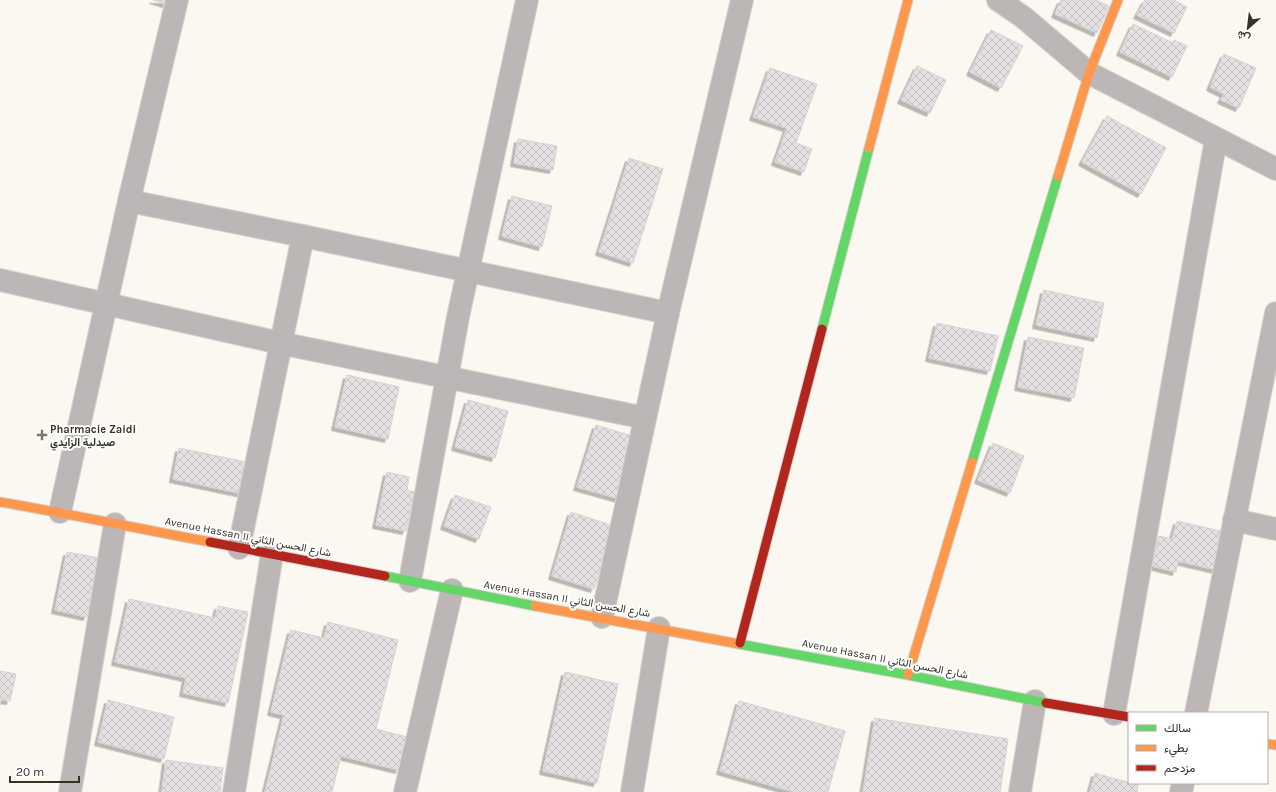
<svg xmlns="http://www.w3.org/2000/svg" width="1276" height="792" viewBox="0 0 1276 792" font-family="Karla,Vazirmatn,sans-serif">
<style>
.building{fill:url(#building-cross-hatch);stroke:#d6d2d5;filter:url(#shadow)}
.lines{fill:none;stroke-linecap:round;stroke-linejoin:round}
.street-casing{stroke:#d7d3cd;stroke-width:24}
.fast-casing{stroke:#d7d3cd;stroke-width:11}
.slow-casing{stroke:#d7d3cd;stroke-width:11}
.jam-casing{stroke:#d7d3cd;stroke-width:11}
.street{stroke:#bcb7b6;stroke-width:22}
.fast{stroke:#63d668;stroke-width:9}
.slow{stroke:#ff974d;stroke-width:9}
.jam{stroke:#b3261e;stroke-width:9}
.poi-dot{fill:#7b776c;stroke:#fff;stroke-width:1.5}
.labels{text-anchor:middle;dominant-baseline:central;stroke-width:4;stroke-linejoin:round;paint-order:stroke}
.poi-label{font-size:11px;font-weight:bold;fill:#363124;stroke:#fff;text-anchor:start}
.street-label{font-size:11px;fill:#363124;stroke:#fff}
</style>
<defs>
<pattern id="building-cross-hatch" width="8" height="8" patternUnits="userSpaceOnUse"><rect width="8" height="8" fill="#e5e1e3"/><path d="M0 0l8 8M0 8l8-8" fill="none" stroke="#c5c2c3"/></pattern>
<filter id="shadow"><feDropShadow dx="-3.5" dy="3.5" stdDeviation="0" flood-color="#0004"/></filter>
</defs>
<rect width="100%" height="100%" fill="#fbf8f1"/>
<g class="building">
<polygon points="153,0 167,0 166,4"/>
<polygon points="1061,0 1096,0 1109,6 1097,33 1055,14"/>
<polygon points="1145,0 1174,0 1187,7 1174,33 1137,15"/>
<polygon points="1133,24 1173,43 1174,40 1187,46 1172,77 1120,52"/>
<polygon points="991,30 1023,46 1001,88 970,72"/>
<polygon points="1224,54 1256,68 1239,108 1221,100 1224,94 1210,87"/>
<polygon points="917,66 946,80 930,113 901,100"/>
<polygon points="770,68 817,84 796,143 812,149 804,172 775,162 787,128 753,117"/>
<polygon points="1107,116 1166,148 1141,194 1082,162"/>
<polygon points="518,139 557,146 553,170 514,163"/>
<polygon points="629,158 663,169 633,263 599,252"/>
<polygon points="512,196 552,206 542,247 502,236"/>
<polygon points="1044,290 1104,303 1097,338 1036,325"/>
<polygon points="937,323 998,336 990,371 929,358"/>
<polygon points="1028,337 1084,348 1074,398 1018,387"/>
<polygon points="347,375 399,387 388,439 335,427"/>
<polygon points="468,400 508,411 495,458 455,447"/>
<polygon points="596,425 632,436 620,499 577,487"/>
<polygon points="993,443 1024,456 1010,493 978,480"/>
<polygon points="179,448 251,463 244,494 173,479"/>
<polygon points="387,472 409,477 407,490 414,492 406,531 376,525"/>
<polygon points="455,495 491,507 479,539 444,526"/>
<polygon points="571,512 614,526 594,589 552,576"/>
<polygon points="1177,521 1225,532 1217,570 1178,561 1176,572 1152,566 1159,536 1172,539"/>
<polygon points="67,552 100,558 87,617 55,610"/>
<polygon points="129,599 215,618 218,606 248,612 228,703 183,693 186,678 115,662"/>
<polygon points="328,622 398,640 376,729 407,737 399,770 341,756 332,792 265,792 284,715 271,712 291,630 324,638"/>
<polygon points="0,671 16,674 10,701 1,700 0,705"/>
<polygon points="565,672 618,684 597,783 543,771"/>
<polygon points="108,700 174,717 164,759 98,742"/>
<polygon points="739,701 845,731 828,792 794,792 720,771"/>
<polygon points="875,718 1008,739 1000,792 863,792"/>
<polygon points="166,760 223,768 220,792 162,792"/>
<polygon points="1095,773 1138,785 1137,792 1090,792"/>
</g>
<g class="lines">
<g class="street-casing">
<g id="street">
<polyline points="998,0 1023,17 1089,73 1276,169"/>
<polyline points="129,201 303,236 668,313"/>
<polyline points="0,280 280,343 645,418"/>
<polyline points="60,512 129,201 177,0"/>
<polyline points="1234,520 1276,529"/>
<polyline points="239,548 303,236"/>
<polyline points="410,581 458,317 527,0"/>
<polyline points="602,617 668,313 742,0"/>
<polyline points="1196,713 1276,313"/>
<polyline points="1114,714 1216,139"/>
<polyline points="70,792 115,524"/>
<polyline points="234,792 272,554"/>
<polyline points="405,792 452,590"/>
<polyline points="632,792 659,628"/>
<polyline points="1020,792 1035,701"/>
<polyline points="1181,792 1183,783"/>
</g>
</g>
<g class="fast-casing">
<g id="fast">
<polyline points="822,329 869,148"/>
<polyline points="972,462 1058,176"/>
<polyline points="385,576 535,606"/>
<polyline points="739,644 908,675 1046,703"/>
</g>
</g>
<g class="slow-casing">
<g id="slow">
<polyline points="869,148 908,0"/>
<polyline points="1058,176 1089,73 1118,0"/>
<path d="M0,502C70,514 140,529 210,542"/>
<polyline points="535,606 739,644"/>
<polyline points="908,675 972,462"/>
<polyline points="1267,744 1276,745"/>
</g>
</g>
<g class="jam-casing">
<g id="jam">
<polyline points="210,542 385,576"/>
<polyline points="740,643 822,329"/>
<polyline points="1046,703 1129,717"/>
</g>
</g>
<use href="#street" class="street"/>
<use href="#fast" class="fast"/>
<use href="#slow" class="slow"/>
<use href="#jam" class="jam"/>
</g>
<path class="poi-dot" d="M40 429h4v4h4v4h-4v4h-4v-4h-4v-4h4z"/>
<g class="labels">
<g class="poi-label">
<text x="50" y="429">Pharmacie Zaidi<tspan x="50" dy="13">صيدلية الزايدي</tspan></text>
</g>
<g class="street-label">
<text transform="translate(248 537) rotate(11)">Avenue Hassan II شارع الحسن الثاني</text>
<text transform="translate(567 599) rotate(10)">Avenue Hassan II شارع الحسن الثاني</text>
<text transform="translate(885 659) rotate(11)">Avenue Hassan II شارع الحسن الثاني</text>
</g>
</g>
<rect x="1128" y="712" width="140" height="72" fill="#ffffff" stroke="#afada7"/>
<rect x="1136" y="725" width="20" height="6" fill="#63d668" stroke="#afada7"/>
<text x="1164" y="732" font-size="12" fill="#363124">سالك</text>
<rect x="1136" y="745" width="20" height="6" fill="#ff974d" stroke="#afada7"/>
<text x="1164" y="752" font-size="12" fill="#363124">بطيء</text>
<rect x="1136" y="765" width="20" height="6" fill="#b3261e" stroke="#afada7"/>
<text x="1164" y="772" font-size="12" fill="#363124">مزدحم</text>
<g transform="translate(1248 28) rotate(208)" stroke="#ffffff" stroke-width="3" paint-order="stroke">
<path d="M0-3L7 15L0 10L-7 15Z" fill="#363124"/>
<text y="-6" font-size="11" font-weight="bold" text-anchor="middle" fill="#363124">ش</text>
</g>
<path d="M10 776v6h69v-6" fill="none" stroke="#363124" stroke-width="2"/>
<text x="16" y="776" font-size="12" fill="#363124" stroke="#ffffff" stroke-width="3" paint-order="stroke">20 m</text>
</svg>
